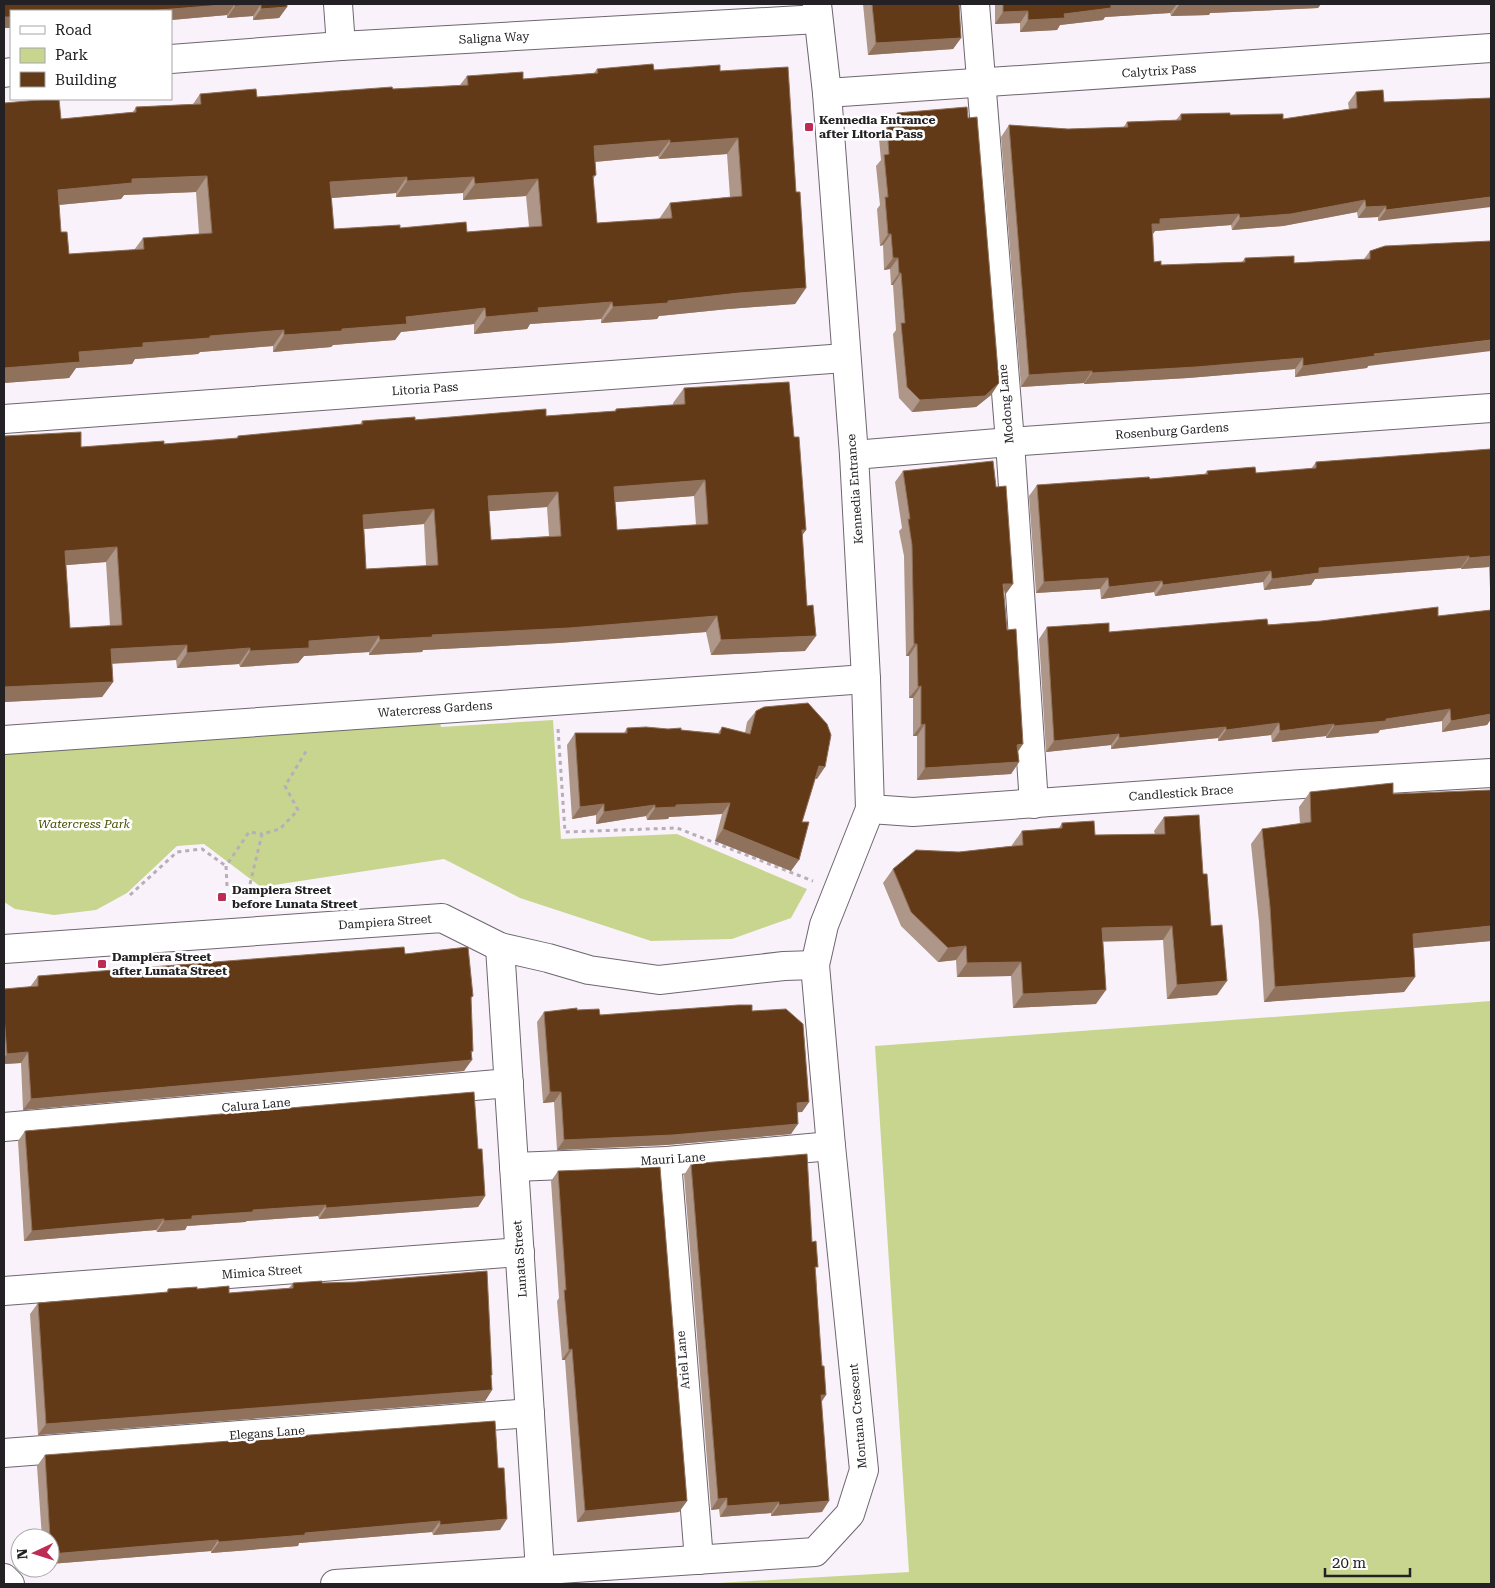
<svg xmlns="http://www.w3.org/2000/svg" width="1495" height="1588" viewBox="0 0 1495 1588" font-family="'Roboto Serif',serif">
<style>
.green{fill:#c8d58f}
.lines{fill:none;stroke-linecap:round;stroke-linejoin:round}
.minor-casing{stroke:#6e666e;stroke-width:30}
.path{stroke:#b6afb7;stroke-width:3;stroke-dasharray:4 4;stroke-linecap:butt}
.minor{stroke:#fff;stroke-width:28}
.wall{fill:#ae9689;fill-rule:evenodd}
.shaded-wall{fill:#90715b}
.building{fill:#633a17;stroke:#90715b;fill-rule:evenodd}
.poi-dot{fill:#bc2c54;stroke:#fff;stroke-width:2}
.labels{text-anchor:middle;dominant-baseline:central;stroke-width:5;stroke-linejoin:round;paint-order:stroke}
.street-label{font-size:12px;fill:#242125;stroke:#fff}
.poi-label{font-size:12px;font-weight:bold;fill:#242125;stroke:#fff;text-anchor:start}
.park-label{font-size:12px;font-style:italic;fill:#464e00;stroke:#fff}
</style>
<rect width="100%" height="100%" fill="#faf2fb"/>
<g class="green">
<polygon points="439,716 441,727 553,720 561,839 677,834 807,889 791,918 732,939 651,941 520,898 444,859 261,887 204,844 177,846 127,893 96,910 54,915 15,909 4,902 4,749"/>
<polygon points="1491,1001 1491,1584 701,1584 909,1572 875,1046"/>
</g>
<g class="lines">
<g class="minor-casing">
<g id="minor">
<polyline points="338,4 341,46"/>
<polyline points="975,4 1010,442 1034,804"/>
<polyline points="171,59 341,46 818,19"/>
<polyline points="4,73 11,72"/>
<polyline points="827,93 1491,48"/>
<polyline points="4,419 845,358"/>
<polyline points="854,455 1010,442 1491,408"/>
<polyline points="4,740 866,679"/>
<polyline points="870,809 913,812 1302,784 1491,773"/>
<polyline points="500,947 540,1571"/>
<polyline points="4,949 442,918 500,947 548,958 589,970 659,980 784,966 815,965"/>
<polyline points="4,1127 509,1083"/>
<polyline points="667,1161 699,1560"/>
<polyline points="514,1167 667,1161 831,1146"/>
<polyline points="4,1291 520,1252"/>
<polyline points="4,1453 530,1413"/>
<polyline points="4,1578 10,1584"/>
<polyline points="335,1584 815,1552 850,1514 864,1470 831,1146 815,965 824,925 870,809 866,679 854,455 827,93 817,4"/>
</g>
</g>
<g class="path">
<polyline points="558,729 565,832 677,828 813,881"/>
<polyline points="250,884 262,834 280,829 298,810 285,786 308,748"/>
<polyline points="227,886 226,866 249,832 262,834"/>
<polyline points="130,895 177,852 202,849 226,866"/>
</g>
<use href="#minor" class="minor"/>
</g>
<g class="wall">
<polygon points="4,4 287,4 287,7 279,18 253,20 253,16 227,18 227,15 171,20 171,11 11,11 11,28 4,28"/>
<polygon points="863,4 959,4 961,38 953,49 868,55"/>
<polygon points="995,4 1321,4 1318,8 1210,13 1209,15 1171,16 1170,13 1105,17 1103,20 1060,25 1057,30 1020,32 1020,23 995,24"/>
<path d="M597,69L720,71L796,192L806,288L795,304L728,309L659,316L657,319L601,323V319L530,324L527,329L474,334V324L401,332L395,340L333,345L331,347L273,352V346L200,352L198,354L135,359L132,364L76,368L69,378L4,383V103L61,119L133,112L136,107L193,104L200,94L257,97L393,89L460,85L467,76L523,79L594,73ZM727,154L730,197L670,203L659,219L597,223L593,179L596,175L595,162L658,156L659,159ZM196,192L199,234L143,238L134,250L69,254L61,232L59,205L121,199L124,195ZM396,193V197L463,193V200L526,196L529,227L467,232L400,228L334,229L331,198Z"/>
<polygon points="1356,92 1384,102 1491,98 1378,221 1378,217 1358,218 1357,212 1283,226 1232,230 1231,225 1155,231 1153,234 1154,262 1161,265 1242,262 1245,258 1294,263 1364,259 1370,251 1385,246 1368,366 1367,368 1295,377 1295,369 1188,378 1084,384 1084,383 1021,387 1001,137 1009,125 1068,129 1123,128 1127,122 1176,120 1181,114 1230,115 1283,119 1349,109 1348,103"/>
<polygon points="897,113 968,118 999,383 991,395 976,407 912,412 899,398 893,334 896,330 893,285 891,285 890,269 884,270 883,245 880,246 877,209 880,205 876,166 881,160 879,139 887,127 889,127 889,124"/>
<path d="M684,388L794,437L806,530L802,535L805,651L711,655L706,632L558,643L423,650L422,652L369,655V652L304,656L298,663L240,667L239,664L177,668L176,660L112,664L113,682L102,697L4,702V436L81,447L164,444L236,439L238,436L360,425L362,421L546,416L615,411L616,409L673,405V403ZM694,496L696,525L617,530L615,502ZM547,507L549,536L491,540L489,511ZM424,524L426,566L366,569L364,529ZM106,562L110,626L70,628L66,565Z"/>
<polygon points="1491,449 1491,719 1487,725 1442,732 1442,721 1380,730 1378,733 1326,738 1326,736 1272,742 1271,735 1218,741 1218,738 1111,749 1111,745 1046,752 1039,639 1047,627 1109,632 1438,616 1491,610 1489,567 1461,569 1461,568 1315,579 1311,585 1264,590 1263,582 1155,596 1154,592 1101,599 1100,589 1036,593 1029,496 1037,485 1150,479 1205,474 1207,471 1256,473 1311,469 1316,462"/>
<polygon points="903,471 1004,595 1019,762 1011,774 917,780 917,736 913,736 913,698 909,698 909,656 906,656 904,556 899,531 902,528 895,482"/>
<polygon points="756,711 817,779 815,778 802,822 791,871 715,841 722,814 669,817 668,819 647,820 646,816 596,824 596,815 572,819 567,745 575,733 624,733 627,728 681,730 718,733 722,727 745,733 747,722"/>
<polygon points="1310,792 1393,794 1491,941 1413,948 1415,977 1404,992 1264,1002 1259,922 1251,844 1262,829 1300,824 1299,807"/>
<polygon points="1164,817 1203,874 1211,926 1217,995 1167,999 1163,940 1103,941 1096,1004 1013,1008 1011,976 957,977 956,960 938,962 901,926 883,883 893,869 959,852 1012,846 1012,845 1022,831 1059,828 1062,823 1095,835 1155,834 1154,831"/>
<polygon points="405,954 473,996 471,999 471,1054 464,1071 23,1110 21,1063 4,1064 4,989 30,987 38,976"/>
<polygon points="577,1010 600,1015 752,1011 809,1102 802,1112 798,1112 791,1134 666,1145 557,1150 554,1102 543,1103 537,1022 544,1012"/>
<polygon points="25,1131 478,1149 485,1196 478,1207 319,1219 318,1216 247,1221 245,1222 187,1226 185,1230 157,1232 156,1230 24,1241 18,1141"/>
<polygon points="691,1164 812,1242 816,1271 822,1401 822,1512 771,1516 771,1513 720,1517 719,1509 711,1510 684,1175"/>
<polygon points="558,1171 687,1501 679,1512 577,1522 565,1360 562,1360 557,1301 559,1298 551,1181"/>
<polygon points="293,1283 322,1283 491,1377 492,1390 485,1401 38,1435 30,1314 38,1303 166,1293 168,1289 197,1289 229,1293 289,1288"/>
<polygon points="45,1455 500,1530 433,1535 432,1532 299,1543 298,1546 211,1553 211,1551 50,1564 50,1538 42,1538 37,1466"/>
</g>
<g class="shaded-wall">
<polygon points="235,4 227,15 171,20 171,11 147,11"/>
<polygon points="261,4 253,16 227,18 235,6"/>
<polygon points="1140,4 1177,4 1170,13 1105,17 1103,20 1060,25 1057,30 1020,32 1028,20 1111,5"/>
<polygon points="1206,4 1321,4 1318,8 1210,13 1209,15 1171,16 1179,5"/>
<polygon points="287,7 279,18 253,20 261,9"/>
<polygon points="1028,11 1020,23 995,24 1003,12"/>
<rect x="4" y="17" width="7" height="11"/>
<polygon points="961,38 953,49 868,55 876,43"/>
<polygon points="738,138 727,154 659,159 670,143"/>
<polygon points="670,140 658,156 582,163 594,146"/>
<polygon points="207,176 196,192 124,195 121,199 47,206 58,190 132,179"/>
<polygon points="407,177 396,193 319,199 330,182"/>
<polygon points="474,177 463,193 396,197 407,181"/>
<polygon points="538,179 526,196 463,200 475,184"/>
<polygon points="1491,197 1491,207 1378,221 1386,210"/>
<polygon points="1365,200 1357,212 1283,226 1232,230 1240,218"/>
<polygon points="1386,206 1378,217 1358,218 1366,207"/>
<polygon points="1239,214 1231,225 1155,231 1152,235 1152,224 1160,219"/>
<polygon points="888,234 891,234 883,245 880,246"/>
<polygon points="893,258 898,258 890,269 884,270"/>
<polygon points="899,273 901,273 893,285 891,285"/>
<polygon points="806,288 795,304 728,309 659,316 657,319 601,323 613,307 739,293"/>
<polygon points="612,302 601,319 530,324 527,329 474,334 486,317 538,308"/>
<polygon points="485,308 474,324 401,332 395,340 333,345 331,347 273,352 284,335 342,329 406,317"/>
<polygon points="284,330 273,346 200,352 198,354 135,359 132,364 76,368 69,378 4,383 4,368 79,352 143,343 210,336"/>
<polygon points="1491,340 1491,351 1368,366 1367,368 1295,377 1303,366 1374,354"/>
<polygon points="1303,358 1295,369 1188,378 1084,384 1092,373"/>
<polygon points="1092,371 1084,383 1021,387 1029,375"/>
<polygon points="999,383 991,395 976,407 912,412 920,400"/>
<polygon points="705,480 694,496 604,503 614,487"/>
<polygon points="558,492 547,507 477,512 488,496"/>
<polygon points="434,509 424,524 352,530 363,515"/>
<polygon points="802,530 806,530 795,545"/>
<polygon points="117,547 106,562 55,566 65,551"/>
<polygon points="1469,556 1461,568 1315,579 1311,585 1264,590 1272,579 1319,568"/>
<polygon points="1491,556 1491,564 1489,567 1461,569 1469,558"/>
<polygon points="1271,571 1263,582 1155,596 1163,585"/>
<polygon points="1108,578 1100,589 1036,593 1044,582"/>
<polygon points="1162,581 1154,592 1101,599 1109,587"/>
<polygon points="1003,584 1013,584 1005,595"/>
<polygon points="717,616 706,632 558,643 423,650 422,652 369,655 380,640 432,635"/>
<polygon points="379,636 369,652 304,656 298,663 240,667 250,651 309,641"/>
<polygon points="816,636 805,651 711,655 721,640"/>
<polygon points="914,644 917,644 909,656 906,656"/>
<polygon points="187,645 176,660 100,664 111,649"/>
<polygon points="250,648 239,664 177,668 187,653"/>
<polygon points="113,682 102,697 4,702 4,687"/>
<polygon points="921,686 913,698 909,698 918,687"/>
<polygon points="1450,709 1442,721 1380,730 1378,733 1326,738 1334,726"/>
<polygon points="1491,714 1491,719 1487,725 1442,732 1451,721"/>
<polygon points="1279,723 1271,735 1218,741 1226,730"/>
<polygon points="925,724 917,736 913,736 921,725"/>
<polygon points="1334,724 1326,736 1272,742 1280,731"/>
<polygon points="1226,727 1218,738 1111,749 1119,738"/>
<polygon points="1119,734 1111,745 1046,752 1054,741"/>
<polygon points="1023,744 1015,756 1017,745"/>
<polygon points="1019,762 1011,774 917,780 925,768"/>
<polygon points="819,766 825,767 817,779 811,778"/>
<polygon points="730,803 722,814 669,817 668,819 647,820 655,808 676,805"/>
<polygon points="604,804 596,815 572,819 580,807"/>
<polygon points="655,805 646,816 596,824 604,812"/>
<polygon points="723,829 799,860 791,871 715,841"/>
<polygon points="1172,926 1163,940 1092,942 1102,928"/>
<polygon points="1491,926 1491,941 1402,949 1413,934"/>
<polygon points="966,946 956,960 938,962 948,948"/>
<polygon points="1021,962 1011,976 957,977 967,963"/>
<polygon points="1415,977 1404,992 1264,1002 1275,987"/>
<polygon points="1227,981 1217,995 1167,999 1177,985"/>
<polygon points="1106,990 1096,1004 1013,1008 1023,994"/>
<polygon points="471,1051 473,1051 466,1061 472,1060 464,1071 23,1110 31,1099"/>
<polygon points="28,1052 21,1063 4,1064 4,1058 7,1054"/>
<polygon points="550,1092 561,1092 554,1102 543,1103"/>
<polygon points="809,1102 802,1112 790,1113 797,1103"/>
<polygon points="798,1124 791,1134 666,1145 557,1150 564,1140"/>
<polygon points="485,1196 478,1207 319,1219 326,1208"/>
<polygon points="326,1205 318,1216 247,1221 245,1222 187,1226 185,1230 157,1232 164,1221 192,1216 253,1210"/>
<polygon points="164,1219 156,1230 24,1241 32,1231"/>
<polygon points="572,1349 565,1360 562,1360 569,1350"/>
<polygon points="492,1390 485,1401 38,1435 46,1424"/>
<polygon points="821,1395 826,1395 819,1406"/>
<polygon points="727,1498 719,1509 711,1510 718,1499"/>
<polygon points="687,1501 679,1512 577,1522 585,1511"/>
<polygon points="829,1501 822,1512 771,1516 779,1505"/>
<polygon points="779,1502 771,1513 720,1517 727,1506"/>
<polygon points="507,1519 500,1530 433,1535 440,1525"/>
<polygon points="440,1521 432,1532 299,1543 298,1546 211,1553 219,1542 305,1533"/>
<polygon points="218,1540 211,1551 50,1564 50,1556 51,1554"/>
</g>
<g class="building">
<polygon points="4,4 287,4 287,7 261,9 261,4 235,6 235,4 147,11 11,11 11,17 4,17"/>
<polygon points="872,4 959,4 961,38 876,43"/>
<polygon points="1003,4 1140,4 1111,5 1111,8 1064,14 1065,18 1028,20 1028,11 1003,12"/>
<polygon points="1179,4 1206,4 1179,5"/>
<path d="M653,64L654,70L720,65V71L788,67L796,192H800L806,288L739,293L668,301V303L613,307L612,302L538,308L539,312L486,317L485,308L406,317L407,324L342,329V331L284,335V330L210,336V338L143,343V347L79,352L80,362L4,368V103L51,99H59L61,119L136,112V107L201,104L200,94L256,89L257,97L392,87L393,89L468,85L467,76L523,72V79L598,73L597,69ZM738,138L742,196L670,203L672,218L597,223L593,176L596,175L594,146L670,140V143ZM207,176L212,233L143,238L144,249L69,254L67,232H61L58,190L132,183V179ZM407,177V181L474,177L475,184L538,179L542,226L467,232L466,222L400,228V225L334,229L330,182Z"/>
<polygon points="1383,90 1384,102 1491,98 1491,197 1386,210 1386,206 1366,207 1365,200 1291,214 1240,218 1239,214 1160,219 1160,224 1152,224 1154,262 1161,261 1161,265 1245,262 1245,258 1294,256 1294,263 1370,259 1370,251 1385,246 1491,241 1491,340 1374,354 1375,356 1303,366 1303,358 1196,367 1092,373 1092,371 1029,375 1009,125 1068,129 1128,127 1127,122 1181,120 1181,114 1230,113 1230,115 1283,114 1283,119 1357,108 1356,92"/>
<polygon points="967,107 968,118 977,117 999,383 985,396 920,400 907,387 901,323 905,323 901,273 899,273 898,258 893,258 891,234 888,234 885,197 888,197 884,155 889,154 887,127 898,126 897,113"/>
<path d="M789,382L794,437H799L806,530H802L807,606L813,605L816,636L721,640L717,616L569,628L432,635L433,637L380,640L379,636L309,641V648L250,651V648L187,653V645L111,649L113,682L4,687V436L81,432V447L164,441V444L238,438V436L363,424L362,421L415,417V420L546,409V416L616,411V409L685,404L684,388ZM705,480L708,524L617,530L614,487ZM558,492L561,536L491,540L488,496ZM434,509L438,565L366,569L363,515ZM117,547L122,625L70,628L65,551Z"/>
<polygon points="1491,449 1491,556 1469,558 1469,556 1319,568 1319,573 1272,579 1271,571 1163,585 1162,581 1109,587 1108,578 1044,582 1037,485 1149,477 1150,479 1208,474 1207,471 1255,467 1256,473 1316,468 1316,462"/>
<polygon points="993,461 996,487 1006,486 1013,584 1003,584 1007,630 1016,629 1023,744 1017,745 1019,762 925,768 925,724 921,725 921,686 918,687 917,644 914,644 912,545 908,519 910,519 903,471"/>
<polygon points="1438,607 1438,616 1491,610 1491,714 1451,721 1450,709 1386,719 1386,721 1334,726 1334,724 1280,731 1279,723 1226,730 1226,727 1119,738 1119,734 1054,741 1047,627 1109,623 1109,632 1267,619 1268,625 1321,621"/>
<polygon points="808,703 827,724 831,735 825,767 819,766 802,822 809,822 799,860 723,829 730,803 676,805 676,807 655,808 655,805 604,812 604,804 580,807 575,733 627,733 627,728 646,727 668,729 681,728 681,730 720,734 722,727 750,734 756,711 764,707"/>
<polygon points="1393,783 1393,794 1491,790 1491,926 1413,934 1415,977 1275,987 1270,907 1262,829 1311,822 1310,792"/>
<polygon points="1199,815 1203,874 1207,874 1211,926 1222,925 1227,981 1177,985 1172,926 1102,928 1106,990 1023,994 1021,962 967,963 966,946 948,948 911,912 893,869 916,850 959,852 1023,845 1022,831 1062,828 1062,823 1094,821 1095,835 1165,834 1164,817"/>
<polygon points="404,947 405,954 468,947 473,996 471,997 473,1051 471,1051 472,1060 31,1099 28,1052 7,1054 4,1016 4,989 38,986 38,976"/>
<polygon points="738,1005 752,1005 752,1011 786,1009 803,1024 809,1102 797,1103 798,1124 673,1135 564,1140 561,1092 550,1092 544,1012 577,1008 577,1010 599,1009 600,1015"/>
<polygon points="474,1092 478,1149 482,1149 485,1196 326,1208 326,1205 253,1210 253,1212 192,1216 192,1219 164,1221 164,1219 32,1231 25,1131"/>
<polygon points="807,1154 812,1242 816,1241 818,1267 815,1267 822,1366 824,1366 826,1395 821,1395 829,1501 779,1505 779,1502 727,1506 727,1498 718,1499 691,1164"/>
<polygon points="660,1167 687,1501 585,1511 572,1349 569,1350 564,1290 566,1290 558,1171"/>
<polygon points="487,1271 492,1375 491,1375 492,1390 46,1424 38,1303 168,1292 168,1289 197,1287 197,1289 229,1286 229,1293 293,1288 293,1283 322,1281 322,1283 356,1282"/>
<polygon points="495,1421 498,1468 504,1468 507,1519 440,1525 440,1521 305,1533 305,1535 219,1542 218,1540 51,1554 45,1455"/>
</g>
<g class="poi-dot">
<rect x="804" y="122" width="10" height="10" rx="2.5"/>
<rect x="217" y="892" width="10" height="10" rx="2.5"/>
<rect x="97" y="959" width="10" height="10" rx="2.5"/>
</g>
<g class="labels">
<g class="street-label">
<text transform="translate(494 38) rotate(-3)">Saligna Way</text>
<text transform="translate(1159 71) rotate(-4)">Calytrix Pass</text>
<text transform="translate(425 389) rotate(-4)">Litoria Pass</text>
<text transform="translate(1006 404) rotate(-95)">Modong Lane</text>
<text transform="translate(1172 431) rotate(-4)">Rosenburg Gardens</text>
<text transform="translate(855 489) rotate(-94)">Kennedia Entrance</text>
<text transform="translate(435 709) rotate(-4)">Watercress Gardens</text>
<text transform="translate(1181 793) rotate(-4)">Candlestick Brace</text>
<text transform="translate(385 922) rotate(-4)">Dampiera Street</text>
<text transform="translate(256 1105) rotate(-5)">Calura Lane</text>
<text transform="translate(673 1159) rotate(-4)">Mauri Lane</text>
<text transform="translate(520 1259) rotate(-94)">Lunata Street</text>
<text transform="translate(262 1272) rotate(-4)">Mimica Street</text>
<text transform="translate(683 1360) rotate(-95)">Ariel Lane</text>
<text transform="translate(858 1416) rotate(-95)">Montana Crescent</text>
<text transform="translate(267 1433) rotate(-4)">Elegans Lane</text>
</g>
<g class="poi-label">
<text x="819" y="120">Kennedia Entrance<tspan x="819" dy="14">after Litoria Pass</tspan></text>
<text x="232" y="890">Dampiera Street<tspan x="232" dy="14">before Lunata Street</tspan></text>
<text x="112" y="957">Dampiera Street<tspan x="112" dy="14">after Lunata Street</tspan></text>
</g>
<g class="park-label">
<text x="84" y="824">Watercress Park</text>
</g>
</g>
<rect width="1495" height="1588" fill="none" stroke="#242125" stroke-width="10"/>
<rect x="10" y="10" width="162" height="90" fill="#ffffff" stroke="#a7a6a8"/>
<rect x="20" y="26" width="25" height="8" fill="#ffffff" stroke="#a7a6a8"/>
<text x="55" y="35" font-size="15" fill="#242125">Road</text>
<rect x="20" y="48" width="25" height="15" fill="#c8d58f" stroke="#a7a6a8"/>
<text x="55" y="60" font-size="15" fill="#242125">Park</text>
<rect x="20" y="72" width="25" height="15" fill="#633a17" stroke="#a7a6a8"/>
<text x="55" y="85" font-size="15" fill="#242125">Building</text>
<g transform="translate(35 1553) rotate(266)"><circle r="24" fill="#ffffff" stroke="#a7a6a8"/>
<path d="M0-4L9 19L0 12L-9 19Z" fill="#bc2c54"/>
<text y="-8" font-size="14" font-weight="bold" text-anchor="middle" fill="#242125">N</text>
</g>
<path d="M1325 1568v8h85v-8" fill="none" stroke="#242125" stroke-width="2.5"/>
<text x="1332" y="1568" font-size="15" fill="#242125" stroke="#ffffff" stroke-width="4" paint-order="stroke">20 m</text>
</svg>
